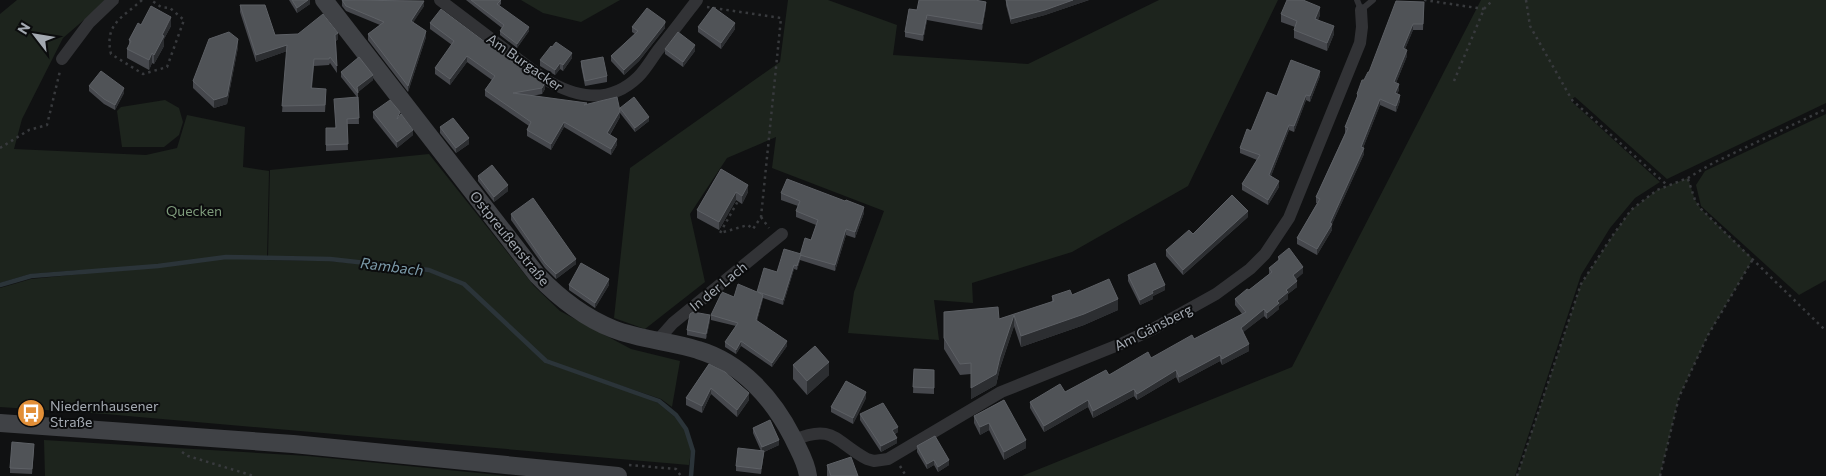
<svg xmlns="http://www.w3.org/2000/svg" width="1826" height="476" viewBox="0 0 1826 476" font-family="Commissioner,sans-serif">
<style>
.green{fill:#1d241d}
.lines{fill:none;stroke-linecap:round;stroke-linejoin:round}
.stream{stroke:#2b3439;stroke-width:4.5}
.path{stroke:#383a3d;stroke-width:2.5;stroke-dasharray:2.5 4;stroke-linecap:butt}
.lane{stroke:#323336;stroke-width:6}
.street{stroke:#323336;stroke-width:12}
.secondary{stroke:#404246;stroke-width:18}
.wall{fill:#46484d}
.shaded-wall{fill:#2c2e31}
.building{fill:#505357;stroke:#5d6065}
.labels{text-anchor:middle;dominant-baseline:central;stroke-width:4;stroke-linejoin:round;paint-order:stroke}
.street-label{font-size:14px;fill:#a3a9b1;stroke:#0b0c0d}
.park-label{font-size:14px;fill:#7e9b7b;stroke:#0b0c0d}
.poi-label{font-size:14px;fill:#a3a9b1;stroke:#0b0c0d;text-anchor:start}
.water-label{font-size:15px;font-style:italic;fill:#7c9baa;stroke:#0b0c0d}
</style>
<rect width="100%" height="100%" fill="#101112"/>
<g class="green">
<polygon points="17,0 107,0 63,38 22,119 14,149 146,155 177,148 187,115 245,127 243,167 269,171 267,260 331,261 429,272 464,285 546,363 635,393 658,403 675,417 685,430 691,451 689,465 105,414 0,407 0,288 31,279 81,274 80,270 30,274 0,283 0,14"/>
<polygon points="521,0 620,0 581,22 543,13"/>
<polygon points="788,0 828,0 897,25 893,55 1028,64 1159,0 1278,0 1188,186 1072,252 972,283 973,303 934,300 939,340 848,333 854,292 884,211 772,168 776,137 727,158 690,214 705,282 645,329 614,318 630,168 780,62"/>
<polygon points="1481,0 1826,0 1826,103 1667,179 1575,97 1570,100 1660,182 1635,198 1610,228 1581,275 1515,476 1022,476 1292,367"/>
<polygon points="165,100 179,108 183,122 179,135 164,147 122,147 117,111 121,107"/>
<polygon points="1826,114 1826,280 1799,295 1701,206 1696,185 1705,171"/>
<polygon points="429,154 534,286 560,311 631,349 680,361 672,407 661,399 547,361 465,283 430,269 330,258 268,256 270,170"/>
<polygon points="1688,178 1695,200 1701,209 1753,259 1708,335 1679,397 1660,476 1517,476 1581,284 1613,235 1631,210 1657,190"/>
<polygon points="44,440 308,456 508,476 45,476"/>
</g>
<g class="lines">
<polyline class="stream" points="0,285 31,276 158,266 226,257 330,259 429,270 464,284 546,361 659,401 676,415 686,429 693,451 691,476"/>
<g class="path">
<path d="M142,0C122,18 104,24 111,54L143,74L167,67L184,20L170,8L161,7L151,0"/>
<polyline points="1424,0 1484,9"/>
<polyline points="1526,0 1530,26 1572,100 1667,185"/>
<polyline points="707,7 781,18 761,217 753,229 748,225 720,233 738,201"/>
<polyline points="1454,81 1484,9 1493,0"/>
<polyline points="0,148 29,130 47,125 60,71"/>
<polyline points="1688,179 1695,200 1701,209 1826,331"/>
<polyline points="761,217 769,228"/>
<polyline points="182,452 188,456 254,476"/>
<polyline points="629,465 676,469 681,476"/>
<polyline points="900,466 906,476"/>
<polyline points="1517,476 1581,284 1613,235 1631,210 1657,190 1688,178 1713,163 1826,109"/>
<polyline points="1660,476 1679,397 1708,335 1753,259"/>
</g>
<polyline class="lane" points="1357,0 1361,10 1373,0"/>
<g class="street">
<path d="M440,0L543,78C574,97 608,106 638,77C646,69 652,58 659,49C672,33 684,17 697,0"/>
<polyline points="62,59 89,23 113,0"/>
<polyline points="657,341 673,323 782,234"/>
<path d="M794,440C834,423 835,442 867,459L874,461L888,459L1001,392L1123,343L1153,329L1216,294L1250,269L1265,254L1289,218L1360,43L1362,27L1361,10"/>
</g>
<g class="secondary">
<path d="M324,0L537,275C559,298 583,317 613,329C641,340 670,341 698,350C742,363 773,399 793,438C799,451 806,461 808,476"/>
<polyline points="0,423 293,444 618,476"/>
</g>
</g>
<g class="wall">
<polygon points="289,0 310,0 310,4 297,13"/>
<polygon points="342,0 424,6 413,22 426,37 408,92 368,40 368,34 380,25 346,11 342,6"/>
<polygon points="466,0 501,0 501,4 499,6 529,31 517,48 500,35 500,31 502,28"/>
<polygon points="1006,0 1089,0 1045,15 1011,24 1006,5"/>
<polygon points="1424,2 1423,30 1413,30 1405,49 1407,56 1396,83 1399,90 1397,94 1400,101 1396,112 1380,105 1363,148 1364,154 1332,224 1332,230 1317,255 1297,244 1297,238 1317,203 1316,203 1316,197 1345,133 1345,127 1357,100 1357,94 1369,72"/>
<polygon points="240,5 275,35 338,39 336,41 337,73 330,63 329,65 314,66 312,88 326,96 325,112 282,112 287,51 256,62 240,12"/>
<polygon points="986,7 982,30 927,20 923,41 905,37 905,32 917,10"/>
<polygon points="1281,14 1320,15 1318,20 1334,34 1327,51 1294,38 1294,30 1295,27 1281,22"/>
<polygon points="430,23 508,58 545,89 542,94 532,96 587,104 620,108 649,121 635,132 620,113 620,117 610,135 617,145 611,155 564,127 551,150 527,136 527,130 529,126 485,96 485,90 492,80 467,62 450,85 435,74 435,68 452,45 430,29"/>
<polygon points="141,25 171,26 164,39 164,46 154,64 152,63 149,70 127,58 127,49 129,45 129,40"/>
<polygon points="632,27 665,28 639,61 624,75 611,61 611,56 635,34 632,32"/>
<polygon points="698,27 735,29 721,49 698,32"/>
<polygon points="238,47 227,104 214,108 193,88 193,81"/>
<polygon points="665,49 695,51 683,67 665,54"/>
<polygon points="572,58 563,71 560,69 555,75 540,66 540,60"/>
<polygon points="581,61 607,76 607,82 585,86 581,66"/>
<polygon points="341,72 373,80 358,92 359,124 347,124 348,150 326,151 326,128 335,128 357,97 341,77"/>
<polygon points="1320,76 1310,102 1306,100 1294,132 1289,130 1271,176 1279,187 1268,205 1242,190 1242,184 1257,160 1240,153 1240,148 1251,131 1277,96"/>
<polygon points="89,86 124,93 115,110 104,104 89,91"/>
<polygon points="373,112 413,135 397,148 373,118"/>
<polygon points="440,127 469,144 456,153 440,133"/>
<polygon points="721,169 748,192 742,204 736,200 719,230 697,218 697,210"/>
<polygon points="478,176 508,191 494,202 478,181"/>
<polygon points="781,193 864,213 855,238 846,235 835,271 800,260 797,270 794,269 783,305 763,298 757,321 787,346 772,367 741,346 736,354 725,347 725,342 736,326 711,320 711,315 757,292 777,272 800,254 811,240 816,225 796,217 796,211 798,206 781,200"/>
<polygon points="511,214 576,264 556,279 545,268 511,220"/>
<polygon points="1248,217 1183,275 1166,256 1166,250 1193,234"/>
<polygon points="1278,257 1303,273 1296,279 1297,287 1288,294 1288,299 1279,306 1279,309 1267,319 1264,316 1243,332 1249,351 1222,365 1220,361 1179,383 1176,377 1137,400 1134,396 1093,418 1088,407 1044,432 1030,408 1030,402 1065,392 1151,358 1194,339 1242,314 1235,305 1235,299 1249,290 1269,274 1269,268 1278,261"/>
<polygon points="1128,275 1165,290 1153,296 1153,299 1140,305 1128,281"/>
<polygon points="569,285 609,285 595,308 569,290"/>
<polygon points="1072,295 1118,310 1084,325 1021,347 1014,326 1000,368 996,385 971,399 971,374 960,375 944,349 944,312 999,319 1052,302 1052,296"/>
<polygon points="710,320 706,339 687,335 687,330"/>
<polygon points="709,364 749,400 737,417 711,394 702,413 686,405 686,398"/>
<polygon points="793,365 829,375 807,395 793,379"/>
<polygon points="914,369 934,370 934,394 913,393"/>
<polygon points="866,398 853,424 831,412 831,407"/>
<polygon points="1004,400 1026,448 1004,460 989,430 980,435 974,423 974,416"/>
<polygon points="860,414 898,432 895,434 897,443 881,452 860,420"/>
<polygon points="753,428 779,445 764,452 761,474 736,471 736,466 761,451 753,433"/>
<polygon points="917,446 949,465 938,472 934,465 927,469 917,452"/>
<polygon points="34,449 32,474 10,473 10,468"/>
<polygon points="827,465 858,476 827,476"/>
</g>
<g class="shaded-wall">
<polygon points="308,0 310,0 310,4 297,13 297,8"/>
<polygon points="1073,0 1089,0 1045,15 1011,24 1011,19"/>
<polygon points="424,1 424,6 411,26 411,21"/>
<polygon points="986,2 986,7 982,30 982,24"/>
<polygon points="1320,7 1320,15 1315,27 1315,19"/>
<polygon points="927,15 927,20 923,41 923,35"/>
<polygon points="171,17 171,26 164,39 164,46 154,64 154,55 162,35"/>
<polygon points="665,23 665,28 639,61 624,75 624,70"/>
<polygon points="735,23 735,29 721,49 721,43"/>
<polygon points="1413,24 1413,30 1403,54 1403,48"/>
<polygon points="1334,26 1334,34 1327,51 1327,43"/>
<polygon points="529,27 529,31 517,48 517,44"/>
<polygon points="426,31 426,37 408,92 408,86"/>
<polygon points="338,33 338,39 335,41 335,35"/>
<polygon points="238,39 238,47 227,104 214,108 214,100"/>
<polygon points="287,45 287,51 256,62 256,55"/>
<polygon points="695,45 695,51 683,67 683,62"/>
<polygon points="1407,50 1407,56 1394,88 1394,82"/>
<polygon points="152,53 152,63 149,70 149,60"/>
<polygon points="572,53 572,58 563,71 563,65"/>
<polygon points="467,56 467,62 450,85 450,79"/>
<polygon points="560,63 560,69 555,75 555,70"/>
<polygon points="1320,71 1320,76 1310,102 1310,96"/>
<polygon points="373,75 373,80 357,93 357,87"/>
<polygon points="545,83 545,89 542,94 542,88"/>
<polygon points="1399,84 1399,90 1395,99 1395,93"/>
<polygon points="124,88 124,93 115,110 115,105"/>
<polygon points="1306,95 1306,100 1294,132 1294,126"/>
<polygon points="1400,95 1400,101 1396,112 1396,106"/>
<polygon points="1380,99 1380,105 1361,153 1361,147"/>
<polygon points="620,111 620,117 607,139 607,133"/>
<polygon points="649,117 649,121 635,132 635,128"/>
<polygon points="564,122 564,127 551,150 551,144"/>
<polygon points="1289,125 1289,130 1269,181 1269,175"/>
<polygon points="413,130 413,135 397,148 397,142"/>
<polygon points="469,138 469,144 456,153 456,148"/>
<polygon points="617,139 617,145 611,155 611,149"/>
<polygon points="1364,148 1364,154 1332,224 1332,230 1317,255 1317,249"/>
<polygon points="1279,181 1279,187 1268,205 1268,200"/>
<polygon points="508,185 508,191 494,202 494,197"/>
<polygon points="748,185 748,192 742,204 742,196"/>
<polygon points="736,192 736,200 719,230 719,222"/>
<polygon points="864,207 864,213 855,238 855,232"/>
<polygon points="1248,211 1248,217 1183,275 1183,270"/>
<polygon points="846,229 846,235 835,271 835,265"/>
<polygon points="800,256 800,260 797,270 797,266"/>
<polygon points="576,259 576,264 556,279 556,274"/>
<polygon points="794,265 794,269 783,305 783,300"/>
<polygon points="1303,267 1303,273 1293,282 1293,275"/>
<polygon points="609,279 609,285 595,308 595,303"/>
<polygon points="1297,281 1297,287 1288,294 1288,299 1279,306 1279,309 1267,319 1267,313 1286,290"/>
<polygon points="1165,285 1165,290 1153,296 1153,299 1140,305 1140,300 1152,291"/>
<polygon points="763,295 763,299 756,324 756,320"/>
<polygon points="1118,299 1118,310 1084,325 1021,347 1021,336"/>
<polygon points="1264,309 1264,316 1241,334 1241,328"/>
<polygon points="710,315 710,320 706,339 706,334"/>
<polygon points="1014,315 1014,326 1000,368 996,385 971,399 971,388 1000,357"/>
<polygon points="741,341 741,346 736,354 736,350"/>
<polygon points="787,341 787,346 772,367 772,363"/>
<polygon points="1249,344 1249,351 1222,365 1222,359"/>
<polygon points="1220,355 1220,361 1179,383 1179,377"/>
<polygon points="829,362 829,375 807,395 807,381"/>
<polygon points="1176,370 1176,377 1137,400 1137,394"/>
<polygon points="711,388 711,394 702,413 702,406"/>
<polygon points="1134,389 1134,396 1093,418 1093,411"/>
<polygon points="866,392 866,398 853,424 853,418"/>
<polygon points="749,393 749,400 737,417 737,410"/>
<polygon points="1088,400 1088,407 1044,432 1044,426"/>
<polygon points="989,423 989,430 980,435 980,427"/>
<polygon points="898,427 898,432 892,435 892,430"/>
<polygon points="897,438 897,443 881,452 881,446"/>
<polygon points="779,440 779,445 764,452 761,474 762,447"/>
<polygon points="1026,440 1026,448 1004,460 1004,452"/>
<polygon points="934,460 934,465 927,469 927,464"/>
<polygon points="949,460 949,465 938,472 938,467"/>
</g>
<g class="building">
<polygon points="292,0 308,0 297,8"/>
<polygon points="342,0 424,1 411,21 426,31 408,86 368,34 384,22 346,6"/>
<polygon points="471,0 501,0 497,4 529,27 517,44 500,31 504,25"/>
<polygon points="919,0 975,0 986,2 982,24 927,15 923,35 905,32 909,9 917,10"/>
<polygon points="1006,0 1073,0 1045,10 1011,19"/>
<polygon points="1287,0 1303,0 1320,7 1315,19 1334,26 1327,43 1294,30 1297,21 1281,14"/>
<polygon points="1396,1 1424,2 1423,24 1413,24 1403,48 1407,50 1394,82 1399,84 1395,93 1400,95 1396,106 1380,99 1361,147 1364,148 1330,223 1332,224 1317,249 1297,238 1320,199 1316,197 1348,128 1345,127 1358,95 1357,94 1362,80 1364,80 1368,72 1369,72"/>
<polygon points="240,5 265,5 275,35 298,34 323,14 338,33 335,35 337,66 330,57 329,59 314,59 311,88 326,89 325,105 282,106 287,45 256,55"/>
<polygon points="151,6 171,17 162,35 164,36 154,55 152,53 149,60 127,49 131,41 129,40 138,23 141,25"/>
<polygon points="713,7 735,23 721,43 698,27"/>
<polygon points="647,8 665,21 665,23 639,56 624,70 611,56 638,31 632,27"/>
<polygon points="441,9 489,45 491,43 508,56 507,58 530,74 545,83 542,88 513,93 587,103 584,105 617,97 620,111 607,133 617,139 611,149 564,122 551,144 527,130 531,122 485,90 495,76 467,56 450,79 435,68 454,41 430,23"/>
<polygon points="229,32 238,39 227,96 214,100 193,81 209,39"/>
<polygon points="678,32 695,45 683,62 665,49"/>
<polygon points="556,42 572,53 563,65 560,63 555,70 540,60 551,46 552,47"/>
<polygon points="359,57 373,75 357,87 358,93 341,72"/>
<polygon points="603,57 607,76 585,81 581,61"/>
<polygon points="1291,60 1320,71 1310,96 1306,95 1294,126 1289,125 1269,175 1279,181 1268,200 1242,184 1260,155 1240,148 1247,129 1251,131 1267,92 1277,96"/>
<polygon points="101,71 124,88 115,105 104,99 89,86"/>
<polygon points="358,97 359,118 347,119 348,144 326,145 326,128 336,128 334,99"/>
<polygon points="634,97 649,117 635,128 620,108"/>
<polygon points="390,100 400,112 397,119 401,114 413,130 397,142 373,112"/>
<polygon points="453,118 469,138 456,148 440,127"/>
<polygon points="492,165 508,185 494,197 478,176"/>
<polygon points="721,169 748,185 742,196 736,192 719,222 697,210"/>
<polygon points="787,179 845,201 846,200 864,207 855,232 846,229 835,265 800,255 805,238 811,240 818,220 796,211 800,201 781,193"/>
<polygon points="1232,195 1248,211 1183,270 1166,250 1189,230 1193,234"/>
<polygon points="533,198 576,259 556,274 545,263 511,214"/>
<polygon points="1289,248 1303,267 1293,275 1297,281 1286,290 1288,292 1277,301 1279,303 1267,313 1264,309 1241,328 1249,344 1222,359 1220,355 1179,377 1176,370 1137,394 1134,389 1093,411 1088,400 1044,426 1030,402 1060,384 1065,392 1106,370 1109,375 1148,352 1151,358 1192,335 1194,339 1246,312 1235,299 1247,289 1249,290 1272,272 1269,268 1280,259 1278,257"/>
<polygon points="784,249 801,254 797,266 794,265 783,300 758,292 763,295 756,320 787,341 772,363 741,341 736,350 725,342 738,323 711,315 722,292 734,297 738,284 757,292 764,268 777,272"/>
<polygon points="581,263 609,279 595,303 569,285"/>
<polygon points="1155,263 1165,285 1152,291 1153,293 1140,300 1128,275"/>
<polygon points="1109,279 1118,299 1084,314 1021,336 1014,315 1000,357 996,374 971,388 971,363 960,364 944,338 944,312 998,307 999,319 1054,301 1052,296 1070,290 1072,295"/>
<polygon points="693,312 710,315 706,334 687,330 690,314"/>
<polygon points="815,346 829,362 807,381 793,365"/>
<polygon points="709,364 725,372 749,393 737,410 711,388 702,406 686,398"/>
<polygon points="914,369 934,370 934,388 913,387"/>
<polygon points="846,381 866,392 853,418 831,407"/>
<polygon points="1004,400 1026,440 1004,452 989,423 980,427 974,416"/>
<polygon points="883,403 898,427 892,430 897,438 881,446 860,414"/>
<polygon points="770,420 779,440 762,447 753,428"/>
<polygon points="935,436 949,460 938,467 934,460 927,464 917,446"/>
<polygon points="12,442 34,444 32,469 10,468"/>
<polygon points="738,448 764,451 761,469 736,466"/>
<polygon points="851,457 858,476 831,476 827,465"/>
</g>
<defs>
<g id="bus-disc" transform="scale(1.4375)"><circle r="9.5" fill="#e28f38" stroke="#0b0c0d"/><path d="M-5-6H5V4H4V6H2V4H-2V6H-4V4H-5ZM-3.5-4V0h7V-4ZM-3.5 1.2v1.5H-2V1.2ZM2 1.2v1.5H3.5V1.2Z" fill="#fff"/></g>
</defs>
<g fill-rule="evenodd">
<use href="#bus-disc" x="31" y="413"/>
</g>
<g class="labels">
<g class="street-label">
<text transform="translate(525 62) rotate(35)">Am Burgacker</text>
<text transform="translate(510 238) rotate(51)">Ostpreußenstraße</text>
<text transform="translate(718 286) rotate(-39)">In der Lach</text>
<text transform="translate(1153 327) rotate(-27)">Am Gänsberg</text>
</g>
<g class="park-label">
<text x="194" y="210">Quecken</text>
</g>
<g class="poi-label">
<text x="50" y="405">Niedernhausener<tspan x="50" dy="16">Straße</tspan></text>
</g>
<g class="water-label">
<text transform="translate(392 266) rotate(7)">Rambach</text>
</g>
</g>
<g transform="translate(35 35) rotate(301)" stroke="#0b0c0d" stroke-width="4" paint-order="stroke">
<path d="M0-4L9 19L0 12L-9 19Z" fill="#a3a9b1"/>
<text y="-8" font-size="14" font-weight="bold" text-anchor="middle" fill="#a3a9b1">N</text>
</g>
</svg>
